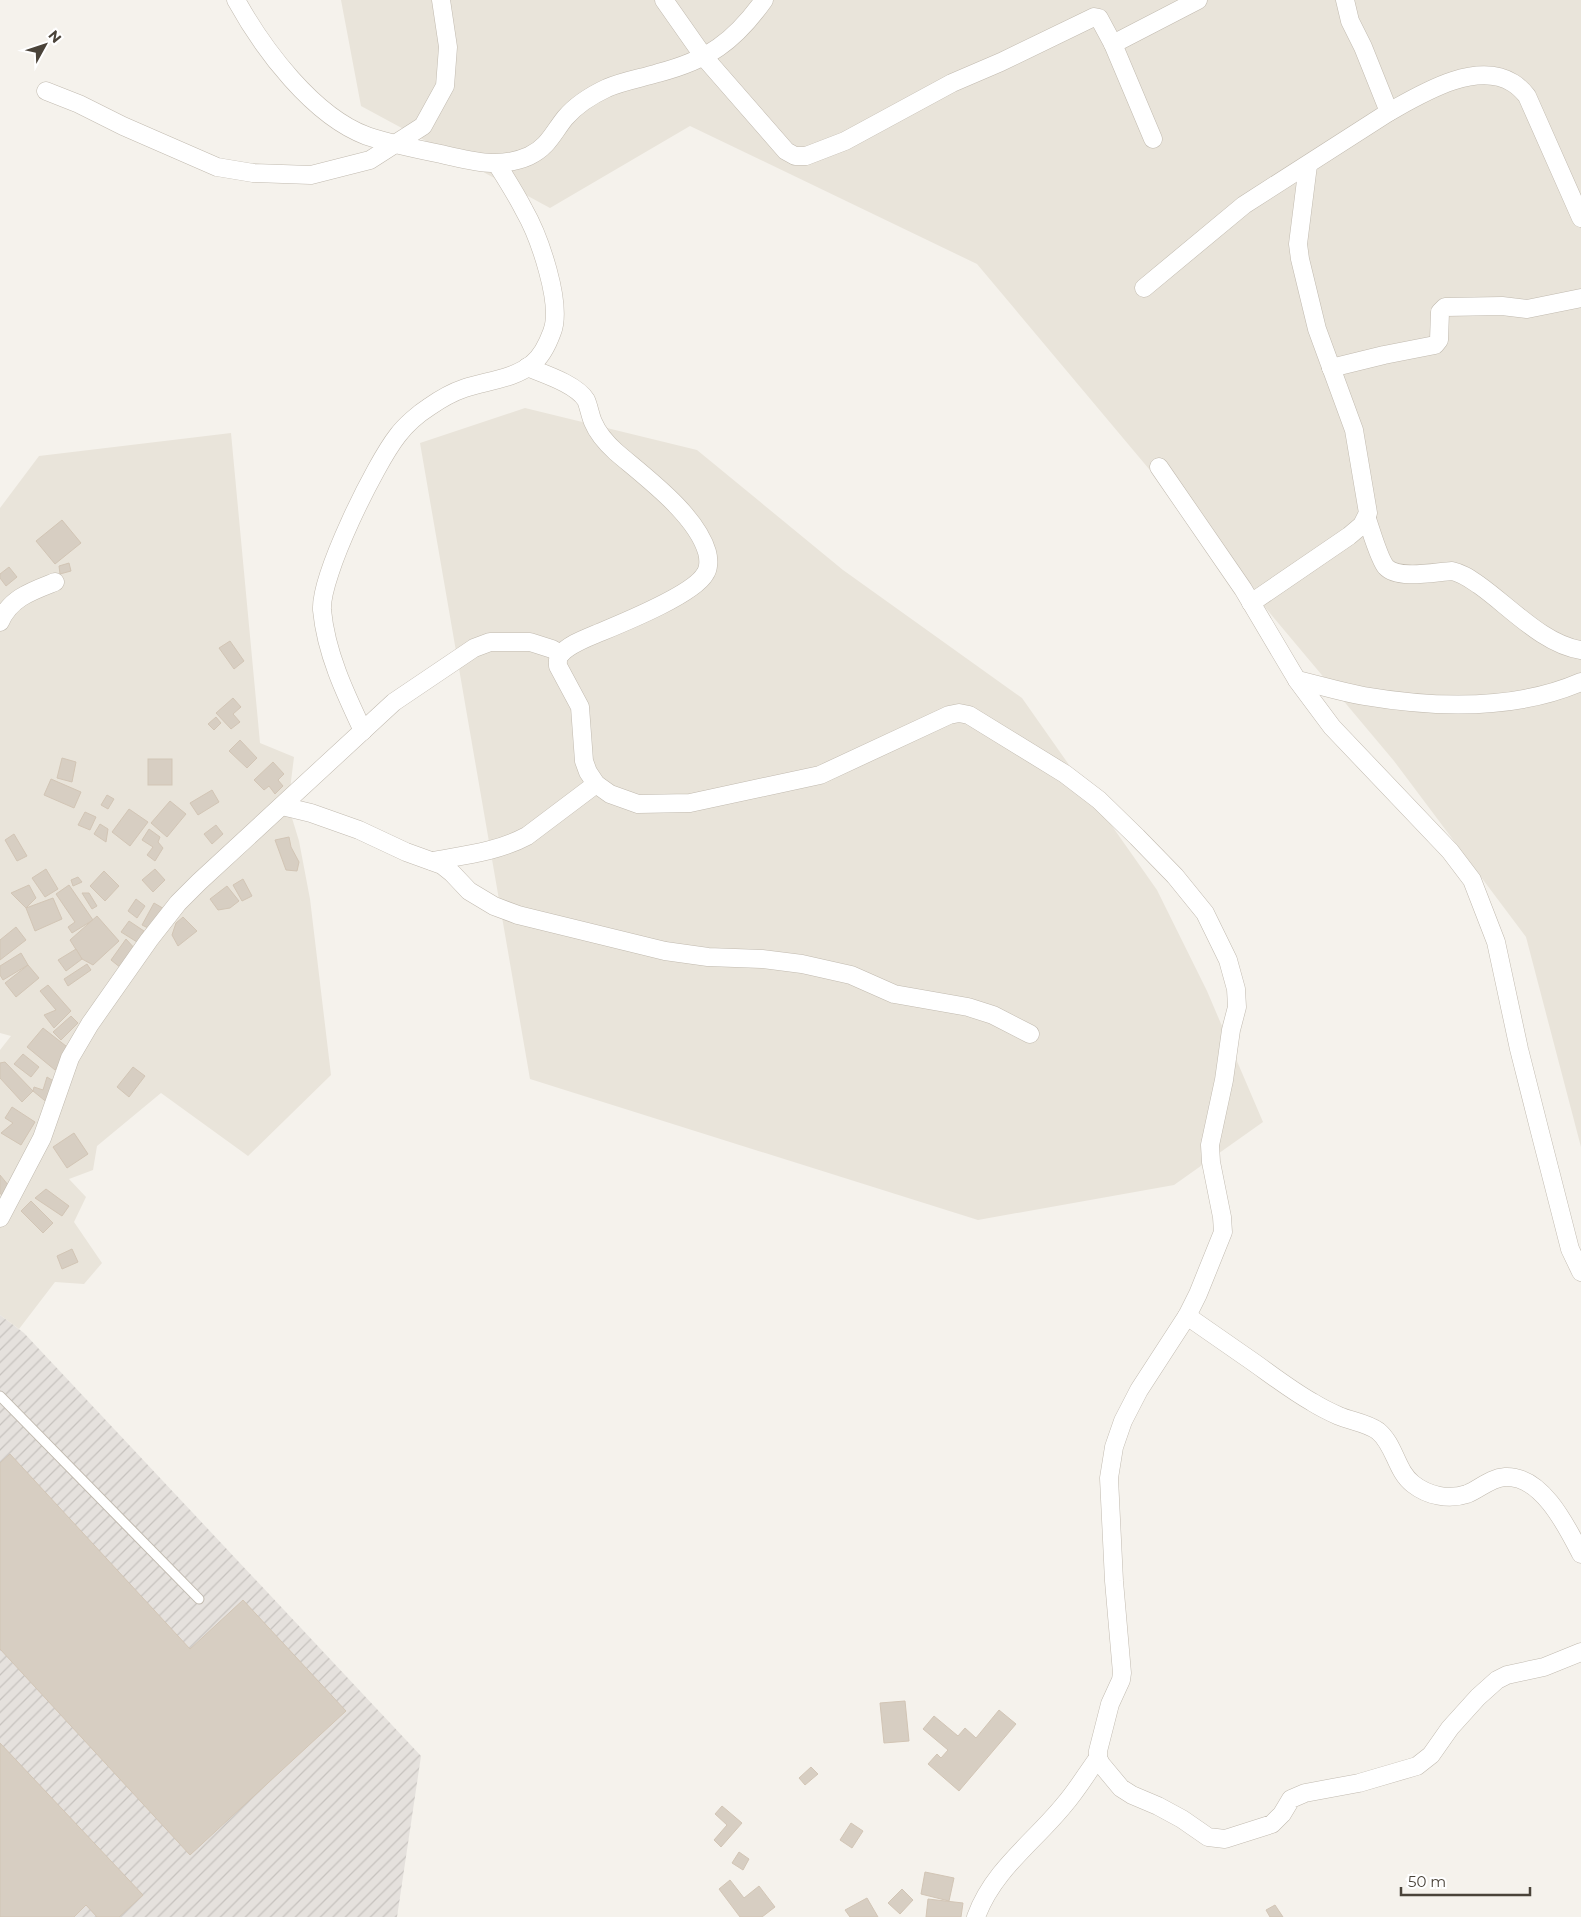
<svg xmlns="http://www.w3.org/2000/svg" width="1581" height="1917" viewBox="0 0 1581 1917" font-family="Montserrat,sans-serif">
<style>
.residential{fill:#e9e4da}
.industrial{fill:url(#industrial-furrows)}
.building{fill:#d7cec2;stroke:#d2c5b5}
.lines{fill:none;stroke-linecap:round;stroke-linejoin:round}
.service-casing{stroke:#c1baaf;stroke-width:11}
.minor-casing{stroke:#c1baaf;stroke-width:19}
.service{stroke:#fff;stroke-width:9}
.minor{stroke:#fff;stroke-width:18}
</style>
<defs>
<pattern id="industrial-furrows" width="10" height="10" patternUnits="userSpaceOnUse" patternTransform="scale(1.25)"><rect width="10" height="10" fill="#e5e1dd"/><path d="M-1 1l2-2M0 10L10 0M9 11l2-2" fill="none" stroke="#c6c2be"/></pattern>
</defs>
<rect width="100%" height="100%" fill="#f5f2ec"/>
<g class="residential">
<polygon points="341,0 1581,0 1581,1147 1526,937 1394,761 977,264 690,126 550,208 361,106"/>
<polygon points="525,408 697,450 843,570 1022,698 1157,890 1207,991 1263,1122 1174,1185 978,1220 530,1079 420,443"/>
<polygon points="231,433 260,743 294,757 288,805 299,841 310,899 331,1075 248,1156 161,1093 97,1146 93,1170 69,1179 86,1197 74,1222 102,1263 84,1284 55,1282 19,1329 0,1315 0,1050 11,1036 0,1033 0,508 39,456"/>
</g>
<polygon class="industrial" points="0,1315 24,1333 421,1756 397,1917 0,1917"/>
<g class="building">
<polygon points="62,520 81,543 55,564 36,541"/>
<polygon points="69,563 71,571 60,574 59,566"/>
<polygon points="9,567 17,577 6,586 0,578 0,574"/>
<polygon points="230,641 244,661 234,669 219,648"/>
<polygon points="233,698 241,707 233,714 240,722 231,729 216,713"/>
<polygon points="216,717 221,723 214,730 208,724"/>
<polygon points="240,740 257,758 247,768 229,751"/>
<polygon points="62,758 76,762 72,782 57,778"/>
<rect x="148" y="759" width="24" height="26"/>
<polygon points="273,762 284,774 278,780 283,786 275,794 269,786 264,790 254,780"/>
<polygon points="51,779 81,792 74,808 44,795"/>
<polygon points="212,790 219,802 198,815 190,803"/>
<polygon points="107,795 114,799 108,809 101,805"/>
<polygon points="170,801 186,814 167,837 151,823"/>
<polygon points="129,809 148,822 130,846 112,832"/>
<polygon points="85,812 96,817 90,830 78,825"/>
<polygon points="100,824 108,829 106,842 94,834"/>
<polygon points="216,825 223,834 212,844 204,834"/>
<polygon points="149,829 160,837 158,842 163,848 155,861 147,855 153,847 142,840"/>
<polygon points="14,834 27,856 17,861 5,840"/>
<polygon points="289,837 291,847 299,862 297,871 286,870 275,840"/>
<polygon points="46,869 58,889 45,897 32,878"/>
<polygon points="155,869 165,880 153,892 142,880"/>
<polygon points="104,871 119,886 105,901 90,886"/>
<polygon points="78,877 82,882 73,886 71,880"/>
<polygon points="243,879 252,896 242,901 233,885"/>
<polygon points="29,885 36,898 26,908 11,893"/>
<polygon points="69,885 93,920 72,933 68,927 75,922 56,894"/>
<polygon points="227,886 239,901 230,908 218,910 210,899"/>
<polygon points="82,893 89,893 97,906 92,909"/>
<polygon points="53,898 62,919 35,931 26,908"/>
<polygon points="136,899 145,906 137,918 128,911"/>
<polygon points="154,903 166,910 154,931 142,925"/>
<polygon points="97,916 119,941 93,965 82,959 70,940"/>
<polygon points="183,917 197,931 178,946 172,935 176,923"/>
<polygon points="129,921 144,931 137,942 121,932"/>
<polygon points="16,927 26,940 0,960 0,940"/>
<polygon points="126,939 136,950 121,968 111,960"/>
<polygon points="76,949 82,959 66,971 58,960"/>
<polygon points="21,953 28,965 3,980 0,975 0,966"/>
<polygon points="87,964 91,970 68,986 64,979"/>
<polygon points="28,965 39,978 16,997 5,983"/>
<polygon points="48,985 71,1011 54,1028 44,1015 56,1010 40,991"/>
<polygon points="71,1016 78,1023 61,1040 53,1032"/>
<polygon points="43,1028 71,1050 55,1070 27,1047"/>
<polygon points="23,1054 39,1067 31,1077 14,1064"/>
<polygon points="5,1062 33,1091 22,1102 0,1078 0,1063"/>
<polygon points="133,1067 145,1076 129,1097 117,1087"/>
<polygon points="47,1077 60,1085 49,1104 33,1091 34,1087 43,1090"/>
<polygon points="12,1107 35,1122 21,1145 1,1133 13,1123 5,1118"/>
<polygon points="74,1133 88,1154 67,1168 53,1147"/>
<polygon points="0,1175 13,1191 4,1198 0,1193"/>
<polygon points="46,1189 69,1206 62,1216 35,1198"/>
<polygon points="31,1201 53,1223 43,1233 21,1211"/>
<polygon points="72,1249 78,1262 62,1269 57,1256"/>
<polygon points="10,1454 190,1649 243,1600 346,1711 190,1855 0,1649 0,1463"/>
<polygon points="905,1701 909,1741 884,1743 880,1703"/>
<polygon points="999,1710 1016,1724 959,1791 928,1764 937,1754 941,1758 948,1750 923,1729 934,1716 958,1736 965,1728 976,1738"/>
<polygon points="0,1743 143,1895 119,1917 97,1917 86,1905 74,1917 0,1917"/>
<polygon points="811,1767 818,1774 805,1785 799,1778"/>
<polygon points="722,1806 742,1823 721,1847 714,1840 727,1825 715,1814"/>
<polygon points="851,1823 863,1831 852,1848 840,1840"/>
<polygon points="739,1852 749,1859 743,1870 732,1863"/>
<polygon points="925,1872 954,1878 949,1901 921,1894"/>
<polygon points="730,1880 744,1898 759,1886 775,1907 762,1917 740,1917 719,1889"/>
<polygon points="902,1889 913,1900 900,1914 888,1903"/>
<polygon points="867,1898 878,1917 850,1917 845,1910"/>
<polygon points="928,1899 963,1903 961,1917 926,1917"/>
<polygon points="1275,1905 1283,1917 1270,1917 1266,1910"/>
</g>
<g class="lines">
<g class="service-casing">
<polyline id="service" points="0,1396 199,1599"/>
</g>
<g class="minor-casing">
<g id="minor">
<path d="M236,0C263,49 313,116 367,136C391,144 416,149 441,154C471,161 500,169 529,156C548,147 553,133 565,118C576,105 592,95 607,88C623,81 642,78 658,73C708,60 734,42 764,0"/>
<polyline points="664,0 704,57 786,151 795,156 806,156 845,141 952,83 1001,62 1094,17 1099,18 1113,44"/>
<polyline points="46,91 79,104 123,126 217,167 253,173 311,175 370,160 423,126 445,86 448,47 441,0"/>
<path d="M1389,112C1421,94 1476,60 1513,83C1518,86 1523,91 1527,96L1581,218"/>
<polyline points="1153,139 1113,44 1198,0"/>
<polyline points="1144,288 1244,205 1389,112 1363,47 1350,21 1345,0"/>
<path d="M527,367C544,374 576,384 586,400C589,407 590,415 593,422C598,434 606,443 616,452C645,477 696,514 707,552C709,559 709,569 705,574C693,595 620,624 596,634C584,639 568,645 560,655C557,659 558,662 558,666L580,707L584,761L588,772L596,784L610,794L638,804L690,803L820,775L949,715L959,713L969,715L1065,774L1099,800L1137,837L1175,876L1205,913L1228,960L1236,989L1237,1007L1231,1030L1224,1080L1210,1145L1211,1162L1222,1217L1223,1232L1198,1294L1187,1316L1139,1390L1123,1421L1114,1447L1109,1478L1114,1581L1122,1673L1121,1680L1110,1704L1098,1751V1758L1101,1764L1121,1788L1132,1795L1158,1806L1182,1819L1208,1837L1225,1839L1272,1824L1282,1814L1291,1799L1305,1793L1359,1783L1417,1766L1431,1755L1450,1728L1478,1697L1497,1680L1507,1675L1544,1667L1581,1652"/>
<polyline points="1331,368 1384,355 1435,345 1439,340 1440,312 1445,307 1502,306 1527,309 1581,298"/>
<polyline points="1159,467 1243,589 1297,680 1332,727 1450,851 1472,880 1496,942 1519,1049 1540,1132 1570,1249 1581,1272"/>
<path d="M1367,519C1371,530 1379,559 1386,567C1398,580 1435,572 1452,571C1462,573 1470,579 1479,585C1509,606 1544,645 1581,650"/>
<polyline points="1251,603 1349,536 1362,525 1368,513 1354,430 1317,329 1300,259 1298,244 1308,165"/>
<path d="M0,622C10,598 32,591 55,582"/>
<path d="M1297,680C1319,685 1341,692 1364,696C1435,708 1514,711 1581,682"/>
<path d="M363,731C345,693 326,653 322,610C320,576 375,464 398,435C405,426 418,414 429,407C439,400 453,392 465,388C486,381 514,379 532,364C541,357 548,343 552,332C563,304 539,236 524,210C516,194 506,179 497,164"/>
<polyline points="282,806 311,813 359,830 406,852 442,865 452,873 469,891 494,906 518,915 665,951 708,957 762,959 802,964 851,975 894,994 968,1007 993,1015 1030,1034"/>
<path d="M432,861C465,855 497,852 527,836L596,784"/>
<polyline points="0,1218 42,1138 70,1058 90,1024 149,940 178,903 199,882 394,702 474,648 490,642 530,642 552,649 561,654"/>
<path d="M1187,1316C1206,1329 1226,1343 1246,1357C1268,1372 1289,1389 1312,1402C1320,1407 1330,1412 1339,1416C1351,1421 1367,1423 1378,1431C1395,1445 1396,1471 1413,1484C1428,1496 1449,1500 1467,1494C1480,1489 1490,1478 1505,1477C1542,1475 1567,1527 1581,1554"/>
<path d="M976,1917C993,1870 1034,1842 1064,1805C1077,1790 1087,1773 1098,1758"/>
</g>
</g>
<use href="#service" class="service"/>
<use href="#minor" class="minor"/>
</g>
<g transform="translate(45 45) rotate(50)" stroke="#ffffff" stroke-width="4" paint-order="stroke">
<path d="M0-4L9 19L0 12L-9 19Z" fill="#4a4339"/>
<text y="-8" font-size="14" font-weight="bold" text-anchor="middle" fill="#4a4339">N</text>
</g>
<path d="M1401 1887v8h129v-8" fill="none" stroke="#4a4339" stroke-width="2.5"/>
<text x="1408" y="1887" font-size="15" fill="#4a4339" stroke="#ffffff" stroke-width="4" paint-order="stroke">50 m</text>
</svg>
